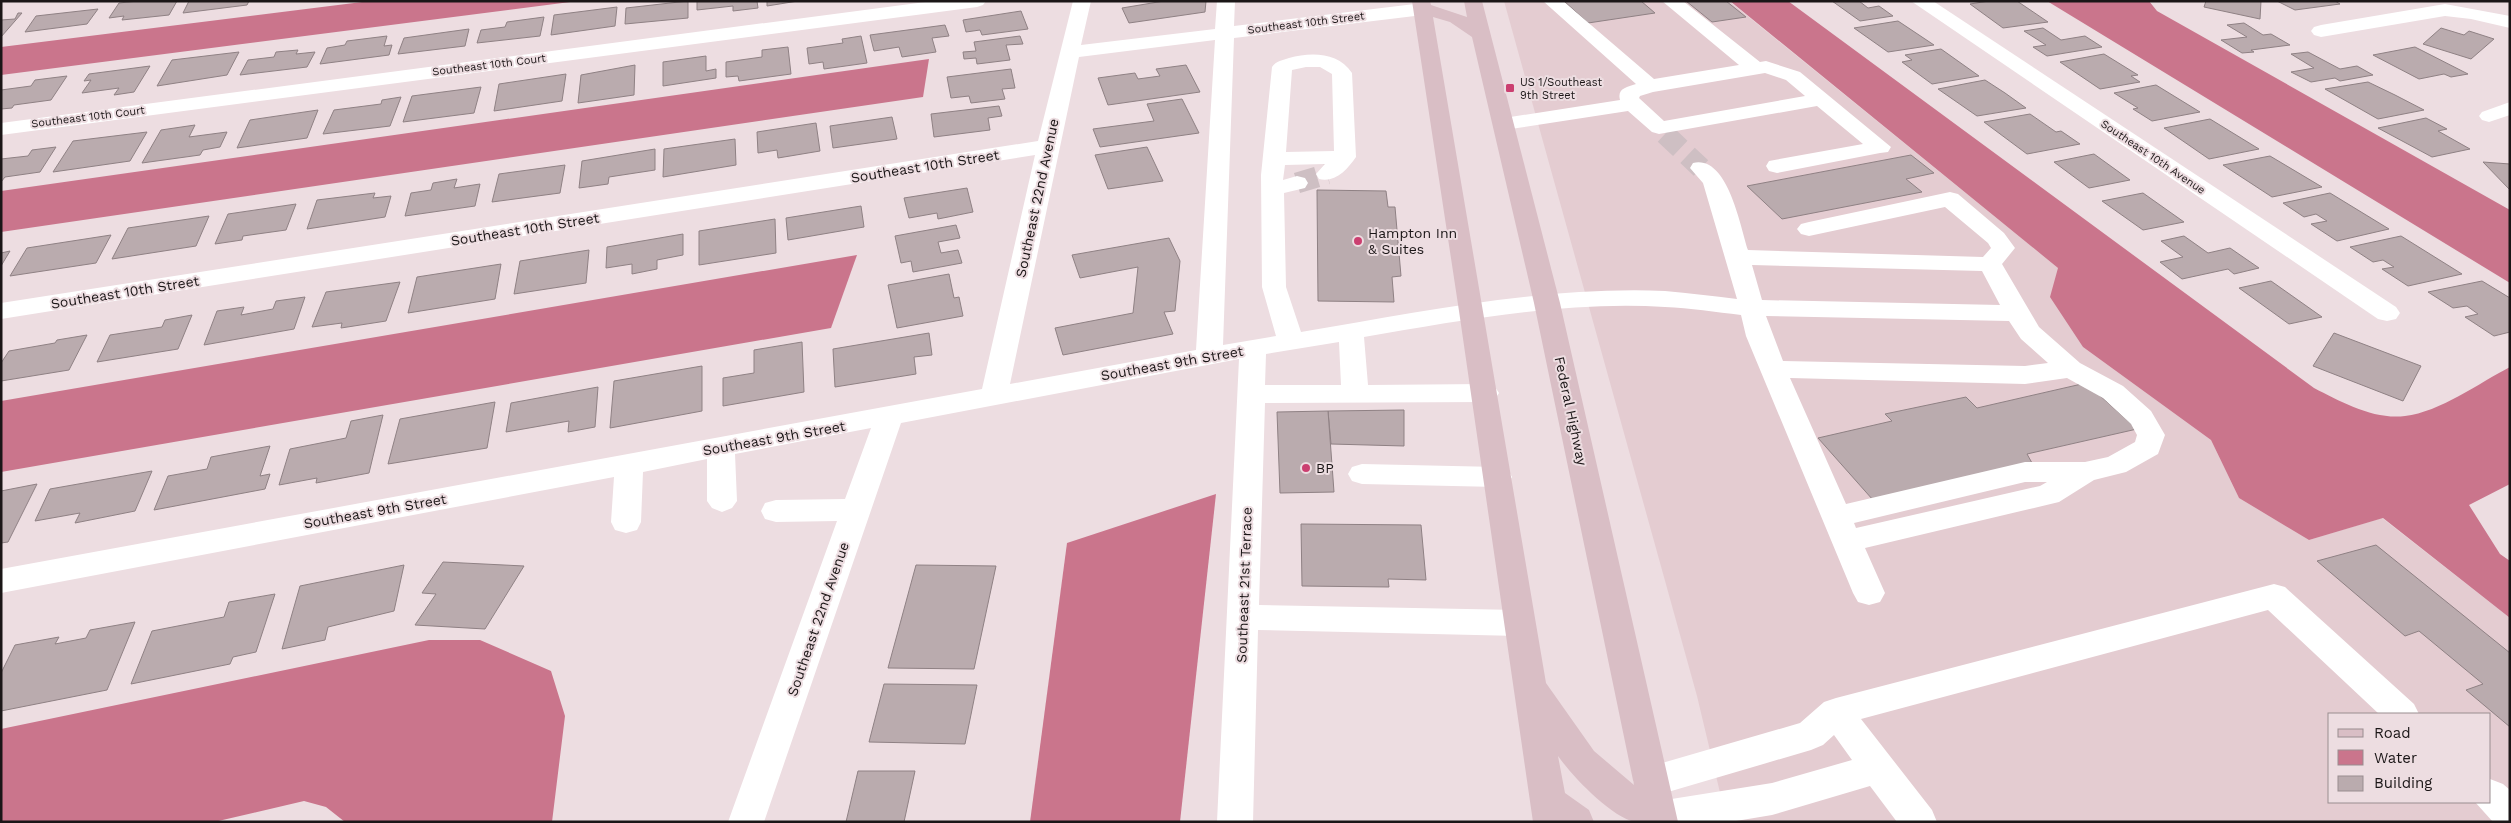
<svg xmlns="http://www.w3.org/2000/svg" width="2511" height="823" viewBox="0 0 2511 823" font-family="'Work Sans',sans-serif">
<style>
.built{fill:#e4ccd1;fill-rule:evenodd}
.water{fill:#ca758c}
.building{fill:#baabae;stroke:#8f8184}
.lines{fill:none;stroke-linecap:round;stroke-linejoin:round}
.minor-tunnel{stroke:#cebfc3;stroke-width:21;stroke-dasharray:21 10;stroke-linecap:butt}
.minor{fill:#fff;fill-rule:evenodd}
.major{fill:#d9bec5;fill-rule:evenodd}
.poi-dot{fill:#cb3f70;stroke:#eddde1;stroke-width:2}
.labels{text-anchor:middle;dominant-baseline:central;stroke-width:4;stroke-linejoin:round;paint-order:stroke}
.far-street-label{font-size:11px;fill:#1b1617;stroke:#eddde1}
.far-poi-label{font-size:11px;fill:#1b1617;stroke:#eddde1;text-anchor:start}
.street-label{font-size:14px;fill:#1b1617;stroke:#eddde1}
.poi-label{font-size:14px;fill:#1b1617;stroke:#eddde1;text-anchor:start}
</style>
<rect width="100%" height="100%" fill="#eddde1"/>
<path class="built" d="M1504,1H1729L2058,268L2083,347L2211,440L2239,498L2309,540L2382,518L2510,618V822H1727L1697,696ZM2330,714H2490V802H2330Z"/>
<g class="water">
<polygon points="370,1 578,1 1,75 1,47"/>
<path d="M1730,1H1788L2314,388C2341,402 2374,420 2405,416C2440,412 2479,383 2510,367V484L2469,505L2500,554L2510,561V618L2383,518L2309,540L2239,498L2211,440L2083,347L2050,297L2058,268Z"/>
<polygon points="2047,1 2149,1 2157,11 2510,210 2510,283"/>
<polygon points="929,59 923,97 1,232 1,191"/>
<polygon points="857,255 831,328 1,472 1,401"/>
<polygon points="1216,494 1180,822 1030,822 1067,543"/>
<polygon points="429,640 480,640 551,671 565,716 552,822 345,822 326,807 304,801 214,822 1,822 1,729"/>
</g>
<g class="building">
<polygon points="138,1 177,1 169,15 122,20 124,16 109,18 119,3"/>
<polygon points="189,1 249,1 247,5 183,13"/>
<polygon points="688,1 688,18 625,24 626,8"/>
<polygon points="697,1 757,1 758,8 733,11 733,6 697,10"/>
<polygon points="767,1 798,1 767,6"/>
<polygon points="1164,1 1206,1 1205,12 1129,23 1122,8"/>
<polygon points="1564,1 1641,1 1655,13 1588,23"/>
<polygon points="1686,1 1726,1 1746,17 1712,22"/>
<polygon points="1832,1 1859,1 1868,8 1879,6 1893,16 1860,21"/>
<polygon points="1989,1 2017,1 2048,22 2003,28 1970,4"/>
<polygon points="2206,1 2261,1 2260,19 2204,7"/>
<polygon points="2277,1 2335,1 2340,4 2295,10"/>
<polygon points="617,7 615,26 551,35 554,15"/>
<polygon points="98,9 87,24 25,32 36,16"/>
<polygon points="1021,11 1028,29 982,35 980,30 966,32 963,20"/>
<polygon points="18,13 22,13 1,37 1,20 15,19"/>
<polygon points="544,17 540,36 477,43 481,30 505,27 507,22"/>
<polygon points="1898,21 1934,45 1888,52 1854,28"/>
<polygon points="2244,23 2263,35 2271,34 2290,45 2251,50 2254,52 2242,53 2221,40 2247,37 2227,25"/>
<polygon points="945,25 949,36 932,38 936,52 902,57 899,47 874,51 870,35"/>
<polygon points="2043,28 2061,40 2085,36 2102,47 2047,56 2033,47 2046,45 2024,31"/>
<polygon points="2441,28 2464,35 2469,31 2494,39 2471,59 2423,44"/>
<polygon points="469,29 465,46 398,54 404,38"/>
<polygon points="387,36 384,46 392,45 389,55 320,64 327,48 345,45 347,41"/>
<polygon points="861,36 867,63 824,69 823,62 809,64 807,48 843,43 842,39"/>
<polygon points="1020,36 1023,44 1006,45 1010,60 977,64 976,58 964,59 963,52 976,51 974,42"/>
<polygon points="788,47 791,74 739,81 738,76 726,77 726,62 762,57 762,50"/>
<polygon points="2415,47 2468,74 2451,77 2444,74 2419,79 2373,55"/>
<polygon points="1941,49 1979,76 1932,84 1902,62 1912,60 1905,55"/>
<polygon points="298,50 296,54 315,52 307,67 240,75 248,60 274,57 276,52"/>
<polygon points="239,52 227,75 157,86 172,60"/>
<polygon points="2308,52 2340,69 2357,66 2373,75 2340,81 2335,78 2311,82 2291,72 2314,68 2291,54"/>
<polygon points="2104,54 2138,75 2131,76 2140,82 2100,89 2060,62"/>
<polygon points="706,56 706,71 716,69 716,78 663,86 663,62"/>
<polygon points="635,65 634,95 578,103 581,75"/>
<polygon points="1186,65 1200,92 1108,105 1098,78 1135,73 1138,79 1160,76 1156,69"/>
<polygon points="150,66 134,92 114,95 119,88 82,93 91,80 84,81 89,74"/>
<polygon points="1011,69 1015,88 1002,89 1005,99 971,103 969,96 951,98 947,77"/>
<polygon points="566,74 562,101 494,111 499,84"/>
<polygon points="67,76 51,100 14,105 12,108 1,109 1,90 31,86 35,80"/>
<polygon points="1985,80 2005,93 2026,108 1977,116 1938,89"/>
<polygon points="2368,82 2395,95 2424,110 2378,119 2325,89"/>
<polygon points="2156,85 2200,112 2152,121 2133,109 2138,108 2114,93"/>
<polygon points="481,87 474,113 403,122 412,96"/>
<polygon points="401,97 390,126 323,134 334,110 381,104 382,100"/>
<polygon points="1182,99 1199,133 1100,147 1093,129 1154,121 1147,104"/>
<polygon points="999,106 1002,116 988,118 990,130 934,137 931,114"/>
<polygon points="318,110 307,138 237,148 250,120"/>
<polygon points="2030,114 2056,132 2061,131 2080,144 2027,154 1984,122"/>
<polygon points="892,117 897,139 833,148 830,126"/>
<polygon points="2426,118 2447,129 2438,131 2470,149 2432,157 2378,128"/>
<polygon points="2210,119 2259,149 2209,159 2164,128"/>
<polygon points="816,123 820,151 778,158 777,150 758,153 757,132"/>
<polygon points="195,125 189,137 227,132 220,147 203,150 200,155 142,163 161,130"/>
<polygon points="147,132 130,161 53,172 73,141"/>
<polygon points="735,139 736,165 663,177 664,149"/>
<polygon points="56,147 40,172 5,177 1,182 1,159 28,156 32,150"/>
<polygon points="1147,147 1163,181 1108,189 1095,155"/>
<polygon points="655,149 655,170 609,177 608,184 579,188 582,161"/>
<polygon points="2094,154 2130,180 2089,188 2054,162"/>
<polygon points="1911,155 1934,173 1906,179 1922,192 1782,219 1747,186"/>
<polygon points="2270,156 2322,187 2272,197 2223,165"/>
<polygon points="2483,162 2510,164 2510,190"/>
<polygon points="565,165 560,193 492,202 499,174"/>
<polygon points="457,179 454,188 480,184 475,206 405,216 411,193 431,190 433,183"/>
<polygon points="967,188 973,212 938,219 937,213 909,218 904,198"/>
<polygon points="1317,190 1386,191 1388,207 1395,207 1401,276 1392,277 1394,302 1318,301"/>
<polygon points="375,193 373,198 391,196 385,217 307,229 317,200"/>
<polygon points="2143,193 2184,222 2143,230 2102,201"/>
<polygon points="2330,193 2389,229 2337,241 2311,224 2327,221 2316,214 2304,217 2283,203"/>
<polygon points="296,204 286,230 243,236 242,240 215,244 228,214"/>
<polygon points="861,206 864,227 788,240 786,218"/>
<polygon points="209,216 196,246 112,259 128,228"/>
<polygon points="775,219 776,253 699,265 699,231"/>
<polygon points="956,225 960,238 938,242 941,253 958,250 962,263 913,272 911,261 901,263 895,236"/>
<polygon points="683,234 683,255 657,260 657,269 632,274 632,264 606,268 607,247"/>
<polygon points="111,235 96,263 10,276 27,248"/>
<polygon points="2184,236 2208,253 2230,248 2259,268 2234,274 2228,269 2182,279 2160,262 2183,257 2161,241"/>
<polygon points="2401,236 2462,274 2408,286 2382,269 2394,267 2383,260 2373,262 2350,247"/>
<polygon points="1169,238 1180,261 1175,311 1164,312 1173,334 1063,355 1055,328 1133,313 1138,267 1080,278 1072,255"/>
<polygon points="589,250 586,283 514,294 520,261"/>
<polygon points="10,251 1,266 1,253"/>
<polygon points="501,264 495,299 408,313 417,277"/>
<polygon points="949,274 954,298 959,297 963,316 897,328 888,285"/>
<polygon points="2271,281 2322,317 2289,324 2239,288"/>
<polygon points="2482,281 2510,298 2510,332 2494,336 2465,317 2478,314 2467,306 2453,308 2428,292"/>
<polygon points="400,282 386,321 341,328 342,323 312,327 326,292"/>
<polygon points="305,297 294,329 204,345 217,311 244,307 241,315 273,309 276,301"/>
<polygon points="192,315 178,349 97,362 110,335 162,327 165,320"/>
<polygon points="929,333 932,355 914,357 916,374 835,387 833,349"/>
<polygon points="2334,333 2421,366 2403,401 2313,366"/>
<polygon points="87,335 69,370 1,381 1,363 9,351 55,343 57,340"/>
<polygon points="802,342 804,392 723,406 723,378 754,373 754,350"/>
<polygon points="702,366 702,411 610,428 614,381"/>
<polygon points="2086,383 2137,429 2027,454 2032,463 1873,500 1818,438 1892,421 1885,414 1966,397 1977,408"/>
<polygon points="598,387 595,427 568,432 569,421 506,432 511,403"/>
<polygon points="495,402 487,448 388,464 400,419"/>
<polygon points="1404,410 1404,446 1331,444 1328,411"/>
<polygon points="1328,411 1334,492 1280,493 1277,412"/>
<polygon points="383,415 369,473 316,483 317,478 279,485 290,449 346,438 351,421"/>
<polygon points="270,446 260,476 270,474 265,489 154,510 168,476 207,469 211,457"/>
<polygon points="152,471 135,511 75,523 80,513 35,521 50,489"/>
<polygon points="37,484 8,542 1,543 1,491"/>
<polygon points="1301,524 1421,525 1426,580 1388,579 1389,587 1302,586"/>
<polygon points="2376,545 2510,653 2510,727 2466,690 2483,684 2419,631 2405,636 2317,561"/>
<polygon points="443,562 524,566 485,629 415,625 436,594 422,593"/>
<polygon points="404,565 394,611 328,627 325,640 282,649 300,586"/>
<polygon points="916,565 996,566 974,669 888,668"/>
<polygon points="275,594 256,652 233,657 230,664 131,684 152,631 224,617 229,602"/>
<polygon points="135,622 107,690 1,711 1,673 15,645 59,637 55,644 86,638 90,630"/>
<polygon points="884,684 977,685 965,744 869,742"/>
<polygon points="858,771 915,771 904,822 846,822"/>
</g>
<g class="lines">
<g class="minor-tunnel">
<polyline points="1665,134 1701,168"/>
<polyline points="1297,183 1327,174"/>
</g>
<g class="minor">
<polygon points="933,1 986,1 983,5 977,7 1,135 1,123"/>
<path d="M1073,1H1091L1081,45L1215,29L1217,1H1235L1234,26L1423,3L1430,5L1432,9L1430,13L1423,15L1234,38L1223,345L1276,336L1262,287L1261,175L1272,67C1276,61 1283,60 1289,58C1311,52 1338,52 1352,73L1356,157C1347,170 1335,183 1319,179L1316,174L1325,164L1285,165L1283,180L1297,176L1305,178L1308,183L1305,188L1284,193L1286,287L1301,332C1420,312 1544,286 1665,291C1689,293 1713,296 1737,299L1703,183L1690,168L1693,163C1728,155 1740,226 1748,250L1983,257L1991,248L1988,243L1945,207L1809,236L1801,234L1797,229L1801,224L1809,222L1950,192L1958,194L2004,233L2015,248L2002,264L2039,327L2080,363L2123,386L2151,411L2165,435L2158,454L2126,472L2094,480L2059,502L1865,548L1885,593L1880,602L1869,605L1858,602L1853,593L1746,336L1741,315C1716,312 1690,308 1665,307C1565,301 1463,320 1364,337L1368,385L1485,384L1495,387L1499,393L1495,399L1485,402L1265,403L1259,605L1519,610L1530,614L1535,623L1530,632L1519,636L1258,630L1253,822H1217L1239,359L901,423L764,822H728L837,521L776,522L765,519L761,511L765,503L776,500L845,499L871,428L735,454L737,501L732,508L722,512L712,508L707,501V459L643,472L641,522L637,530L626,533L615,530L611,522L614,477L1,593V569L982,389L1035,155L1,319V303L1038,141ZM1215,40L1196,350L1010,384L1079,57ZM1320,67L1332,74L1334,151L1286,152L1292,70L1306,67ZM1752,265L1982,271L2000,305L1762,300ZM1766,316L2009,321L2021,339L2048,363L2025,366L1783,361ZM1339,342L1341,385H1265L1266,354ZM1790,378L2025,384L2067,378L2103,398L2131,424L2137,435L2135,442L2108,457L2085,462H2025L1846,504ZM2025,482H2047L2040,486L1856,528L1854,523Z"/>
<path d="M1543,1H1563L1654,79L1739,65L1662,1H1683L1760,62L1766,61L1800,72L1891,147L1888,152L1880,153L1777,173L1769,171L1766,166L1769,161L1863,144L1817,106L1659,134L1652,132L1628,111L1504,130L1497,128L1493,124L1497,120L1504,118L1620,100C1617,89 1626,87 1636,84ZM1765,73L1786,80L1805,96L1664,121L1639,98L1640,96L1653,92Z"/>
<polygon points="1911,1 1933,1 2396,307 2400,313 2396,319 2387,321 2378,319"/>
<polygon points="2445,4 2510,16 2510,28 2471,19 2445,16 2321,37 2314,35 2311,31 2314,27 2321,25"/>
<polygon points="2510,102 2510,115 2489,122 2482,120 2479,116 2482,112"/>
<polygon points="1362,464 1498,467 1508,470 1512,477 1508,484 1498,487 1362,484 1352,481 1348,474 1352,467"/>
<polygon points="2274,584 2285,587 2414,704 2419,714 2379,714 2268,610 1861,719 1932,810 1937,822 1897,822 1870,786 1772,815 1730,822 1643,822 1641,817 1646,806 1659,801 1772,783 1852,760 1834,735 1823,745 1811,750 1651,797 1638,792 1633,781 1638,770 1800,723 1824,702 1836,698"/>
<polygon points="2490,779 2503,784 2510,790 2510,822 2493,822 2475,802 2490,802"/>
</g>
<path class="major" d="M1412,1H1430L1431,5L1467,17L1464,1H1482L1560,303L1678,822C1665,822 1648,823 1635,822C1611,817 1572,776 1558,756L1565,793L1589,810L1594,822H1533L1459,311ZM1433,17L1450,22L1472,37L1534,303L1634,785L1594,751L1546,683Z"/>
</g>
<g class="poi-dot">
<rect x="1505" y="83" width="10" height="10" rx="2.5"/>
<circle cx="1358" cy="241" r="5"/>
<circle cx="1306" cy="468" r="5"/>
</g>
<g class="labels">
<g class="far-street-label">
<text transform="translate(1306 23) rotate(-7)">Southeast 10th Street</text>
<text transform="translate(489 65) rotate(-7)">Southeast 10th Court</text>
<text transform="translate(88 117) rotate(-7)">Southeast 10th Court</text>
<text transform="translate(2153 157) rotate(34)">Southeast 10th Avenue</text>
</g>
<g class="far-poi-label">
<text x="1520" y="82">US 1/Southeast<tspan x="1520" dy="13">9th Street</tspan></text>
</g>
<g class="street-label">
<text transform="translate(925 166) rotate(-9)">Southeast 10th Street</text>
<text transform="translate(1037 198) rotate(-78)">Southeast 22nd Avenue</text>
<text transform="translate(525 229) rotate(-9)">Southeast 10th Street</text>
<text transform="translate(125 292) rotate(-9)">Southeast 10th Street</text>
<text transform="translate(1172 363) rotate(-10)">Southeast 9th Street</text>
<text transform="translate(1571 411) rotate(78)">Federal Highway</text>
<text transform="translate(774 438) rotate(-10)">Southeast 9th Street</text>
<text transform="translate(375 511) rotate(-10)">Southeast 9th Street</text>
<text transform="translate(1244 585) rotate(-88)">Southeast 21st Terrace</text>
<text transform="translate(818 619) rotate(-71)">Southeast 22nd Avenue</text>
</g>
<g class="poi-label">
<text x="1368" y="233">Hampton Inn<tspan x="1368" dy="16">&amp; Suites</tspan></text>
<text x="1316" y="468">BP</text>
</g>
</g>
<rect width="2511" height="823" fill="none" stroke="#1b1617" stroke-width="5"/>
<rect x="2328" y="713" width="162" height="90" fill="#eddde1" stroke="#998d90"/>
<rect x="2338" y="729" width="25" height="8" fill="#d9bec5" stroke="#998d90"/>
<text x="2374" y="738" font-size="15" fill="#1b1617">Road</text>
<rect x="2338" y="750" width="25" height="15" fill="#ca758c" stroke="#998d90"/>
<text x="2374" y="763" font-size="15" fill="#1b1617">Water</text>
<rect x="2338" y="776" width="25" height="15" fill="#baabae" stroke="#998d90"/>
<text x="2374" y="788" font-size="15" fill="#1b1617">Building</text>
</svg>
